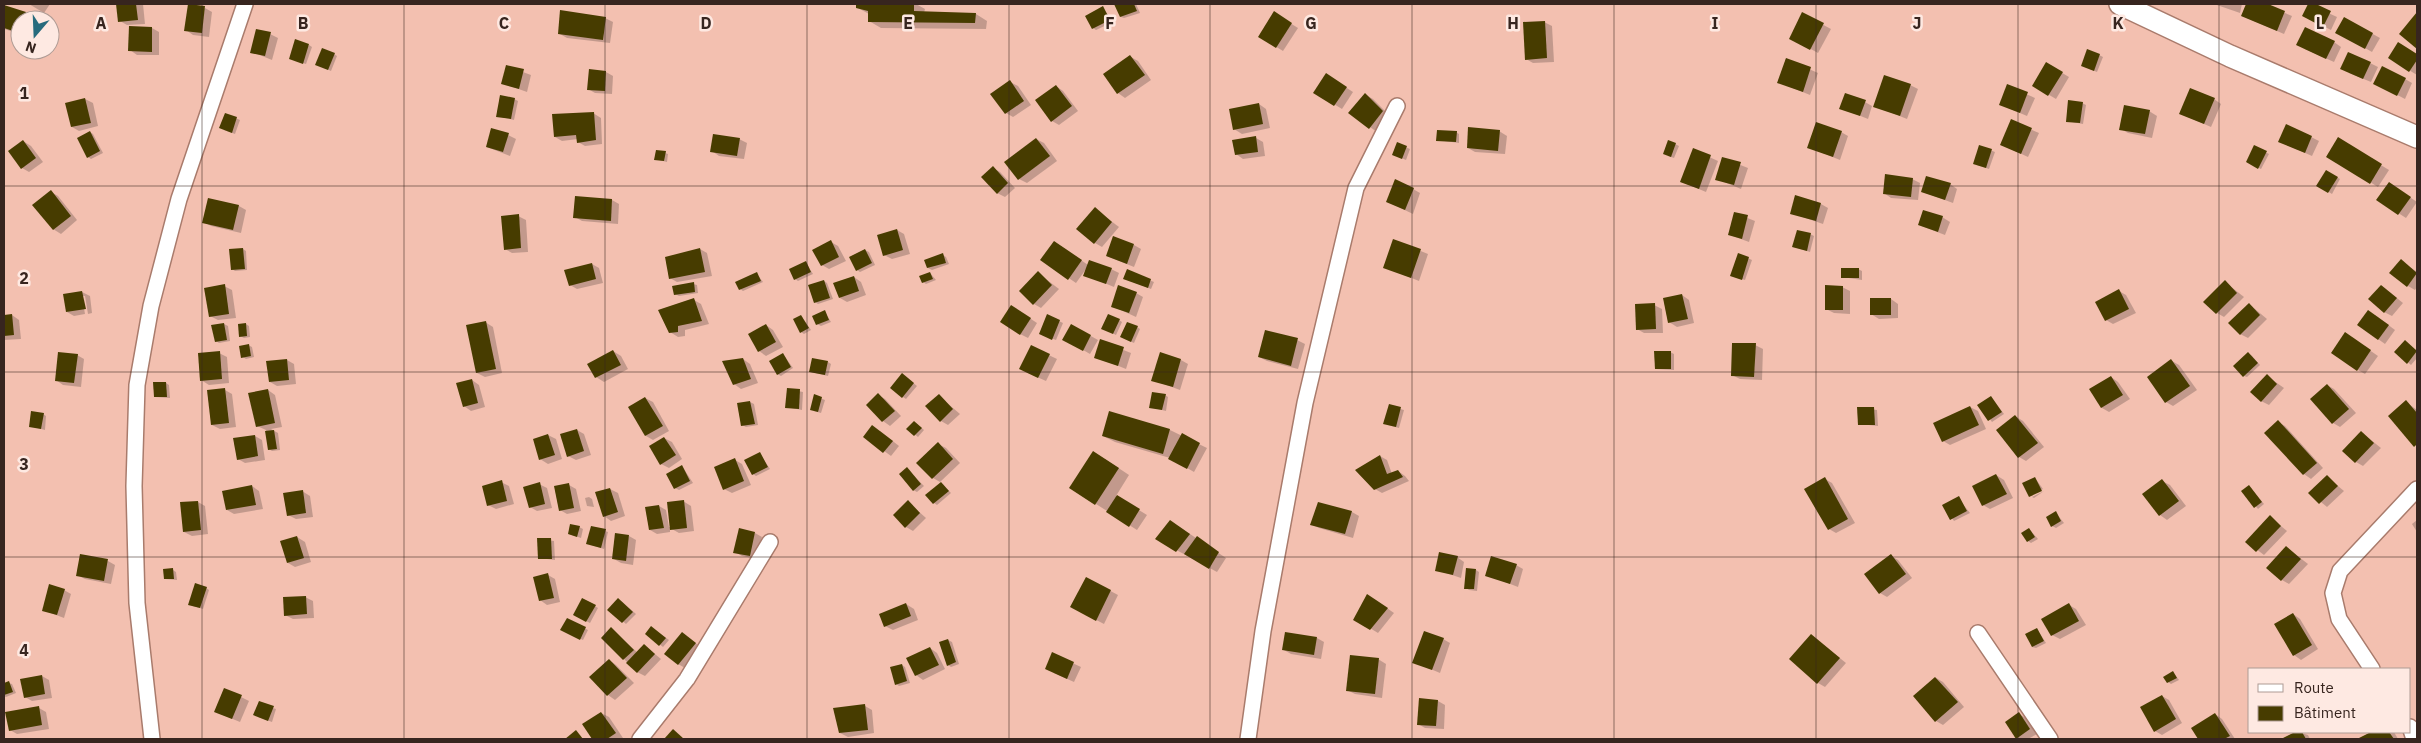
<svg xmlns="http://www.w3.org/2000/svg" width="2421" height="743" viewBox="0 0 2421 743" font-family="'IBM Plex Sans',sans-serif">
<style>
.shadow{fill:#0003}
.building{fill:#473c00}
.lines{fill:none;stroke-linecap:round;stroke-linejoin:round}
.street-casing{stroke:#a97b6c;stroke-width:18}
.secondary-casing{stroke:#a97b6c;stroke-width:24}
.street{stroke:#fff;stroke-width:15}
.secondary{stroke:#fff;stroke-width:21}
.grid{fill:none;stroke:#37251f;stroke-width:1;stroke-opacity:0.55}
.grid-label{font-size:16px;text-anchor:middle;font-weight:bold;fill:#37251f;stroke:#fee9e2;stroke-width:5;stroke-linejoin:round;paint-order:stroke}
</style>
<rect width="100%" height="100%" fill="#f3c0b0"/>
<g class="shadow">
<polygon points="29,4 50,4 44,13"/>
<polygon points="118,4 143,4 145,24 127,25 120,21"/>
<polygon points="857,4 916,4 925,9 924,13 976,14 987,21 986,29 881,28 869,21 869,14 858,8"/>
<polygon points="1116,4 1136,4 1140,13 1124,18 1121,17"/>
<polygon points="2214,4 2242,4 2240,13"/>
<polygon points="2247,4 2264,4 2292,16 2284,34 2242,16"/>
<polygon points="2309,4 2337,17 2331,30 2303,16"/>
<polygon points="4,6 33,17 32,20 20,20 20,34 4,29"/>
<polygon points="205,8 212,12 209,37 193,35 186,30"/>
<polygon points="1103,8 1113,22 1096,30 1093,28"/>
<polygon points="1274,13 1298,28 1283,51 1259,36"/>
<polygon points="1803,14 1831,29 1818,53 1798,42"/>
<polygon points="605,18 613,22 610,43 567,38 560,34"/>
<polygon points="2344,18 2380,38 2372,52 2337,32"/>
<polygon points="1544,22 1552,26 1554,62 1533,63 1526,59"/>
<polygon points="130,27 152,28 159,32 159,55 137,55 130,50"/>
<polygon points="270,34 278,38 272,60 252,52"/>
<polygon points="2334,42 2341,47 2334,62 2305,49"/>
<polygon points="2399,43 2417,55 2417,75 2389,58"/>
<polygon points="309,45 312,47 306,64 294,60"/>
<polygon points="334,54 337,56 331,71 320,66"/>
<polygon points="2099,55 2103,57 2097,72 2085,67"/>
<polygon points="1131,57 1138,61 1151,80 1125,98 1118,93 1105,75"/>
<polygon points="1786,59 1818,73 1810,95 1778,82"/>
<polygon points="2370,63 2378,67 2371,82 2349,73"/>
<polygon points="2047,64 2069,77 2056,99 2034,86"/>
<polygon points="507,66 531,75 527,92 502,83"/>
<polygon points="590,71 606,72 613,76 612,94 595,93 588,89"/>
<polygon points="1333,79 1353,92 1342,109 1314,92"/>
<polygon points="2405,79 2412,83 2405,99 2382,87"/>
<polygon points="1010,82 1018,86 1031,105 1013,117 1006,113"/>
<polygon points="1910,85 1918,89 1907,119 1875,106"/>
<polygon points="1056,86 1063,91 1078,111 1059,125 1052,121"/>
<polygon points="2008,86 2035,98 2027,116 2008,108"/>
<polygon points="1366,95 1373,99 1390,116 1377,132 1350,113"/>
<polygon points="85,99 93,103 98,126 79,131 72,127"/>
<polygon points="514,99 518,101 514,120 497,116"/>
<polygon points="2214,99 2221,104 2211,127 2181,114"/>
<polygon points="1865,102 1872,106 1868,119 1841,108"/>
<polygon points="2082,103 2086,105 2083,124 2067,121"/>
<polygon points="1259,104 1266,109 1270,128 1242,134 1234,129"/>
<polygon points="2149,111 2157,116 2152,138 2128,133 2121,129"/>
<polygon points="593,113 601,118 602,144 585,146 578,142 578,139 562,141 555,137"/>
<polygon points="226,114 240,120 235,134 224,130"/>
<polygon points="2012,121 2039,133 2028,157 2002,145"/>
<polygon points="1499,131 1507,136 1505,154 1475,152 1468,148"/>
<polygon points="90,132 93,134 103,153 91,159 88,157"/>
<polygon points="1456,132 1459,134 1459,143 1437,140"/>
<polygon points="1841,132 1848,136 1840,160 1808,147"/>
<polygon points="508,135 516,139 510,156 487,147"/>
<polygon points="2311,137 2319,141 2312,156 2287,145"/>
<polygon points="1256,138 1263,142 1265,156 1243,159 1236,154"/>
<polygon points="739,139 747,143 744,159 719,156 712,151"/>
<polygon points="1036,139 1044,143 1057,161 1027,183 1019,179"/>
<polygon points="2338,139 2389,170 2378,187 2328,156"/>
<polygon points="23,141 31,146 43,162 29,172 22,168"/>
<polygon points="1398,144 1410,149 1406,160 1397,156"/>
<polygon points="1675,144 1679,146 1674,158 1668,156"/>
<polygon points="1980,146 1995,152 1989,169 1977,165"/>
<polygon points="2255,147 2269,154 2261,169 2247,162"/>
<polygon points="1694,150 1718,161 1706,192 1682,182"/>
<polygon points="665,153 668,154 667,162 655,159"/>
<polygon points="1723,158 1748,168 1741,189 1717,179"/>
<polygon points="993,168 1000,172 1015,188 1005,197 997,193"/>
<polygon points="2327,172 2340,179 2332,194 2318,185"/>
<polygon points="1912,179 1920,183 1918,200 1891,198 1884,193"/>
<polygon points="1950,184 1957,189 1953,203 1923,192"/>
<polygon points="2396,188 2417,202 2406,218 2378,200"/>
<polygon points="1413,189 1420,193 1413,214 1388,202"/>
<polygon points="51,192 58,196 77,220 61,234 53,229"/>
<polygon points="209,199 239,206 246,210 241,233 211,226 204,222"/>
<polygon points="612,200 619,204 618,224 582,221 575,217"/>
<polygon points="1821,204 1828,208 1823,224 1791,213"/>
<polygon points="1095,209 1119,227 1102,247 1095,243"/>
<polygon points="1735,213 1755,221 1749,242 1730,235"/>
<polygon points="518,216 526,220 528,252 512,253 505,249"/>
<polygon points="1942,217 1950,222 1945,235 1919,225"/>
<polygon points="897,230 904,234 910,254 892,259 884,255"/>
<polygon points="1810,234 1814,236 1810,252 1794,247"/>
<polygon points="1394,240 1428,254 1419,281 1384,267"/>
<polygon points="831,242 838,246 846,261 829,269 822,265"/>
<polygon points="1134,245 1141,249 1134,267 1107,256"/>
<polygon points="1061,246 1088,265 1111,269 1119,273 1114,287 1085,275 1086,269 1076,283 1042,260"/>
<polygon points="243,249 246,251 247,270 235,271 232,269"/>
<polygon points="700,249 707,253 712,276 677,282 670,278"/>
<polygon points="865,250 869,252 875,265 860,272 857,270"/>
<polygon points="1739,254 1752,260 1745,280 1735,277"/>
<polygon points="943,255 946,257 949,264 932,270 928,268 926,260"/>
<polygon points="2401,261 2417,272 2417,287 2415,290 2408,286"/>
<polygon points="806,263 813,274 798,281 795,279"/>
<polygon points="592,264 599,268 603,283 577,289 570,285"/>
<polygon points="1858,269 1862,271 1862,280 1842,277"/>
<polygon points="1128,271 1154,282 1151,289 1128,280"/>
<polygon points="756,273 763,282 743,291 740,289"/>
<polygon points="930,273 936,280 926,284 923,282"/>
<polygon points="1038,273 1059,289 1041,308 1034,304"/>
<polygon points="854,277 861,282 866,295 847,302 840,298"/>
<polygon points="824,281 827,283 833,299 818,304 815,302"/>
<polygon points="2225,282 2244,297 2224,317 2217,313"/>
<polygon points="693,284 697,285 698,293 679,296 675,294"/>
<polygon points="224,286 232,290 236,318 218,320 210,316"/>
<polygon points="2382,286 2403,303 2392,316 2384,312"/>
<polygon points="1842,287 1850,291 1850,314 1834,313 1826,309"/>
<polygon points="2119,291 2126,295 2136,313 2113,324 2106,320"/>
<polygon points="82,292 90,296 92,313 88,314 85,296 82,296 85,314 74,316 67,312"/>
<polygon points="1136,293 1143,297 1136,317 1112,306"/>
<polygon points="1682,295 1689,300 1694,323 1677,327 1669,322"/>
<polygon points="1891,299 1898,304 1898,318 1879,319 1871,314"/>
<polygon points="694,300 701,304 709,324 685,330 685,336 678,337 670,332"/>
<polygon points="2249,304 2267,319 2248,338 2240,334"/>
<polygon points="1654,305 1662,309 1663,333 1644,333 1637,329"/>
<polygon points="1019,311 1037,323 1028,338 1020,334"/>
<polygon points="825,312 831,322 821,326 817,324"/>
<polygon points="12,315 19,320 21,339 4,340 4,316"/>
<polygon points="2375,315 2395,330 2385,344 2378,339"/>
<polygon points="801,316 811,330 804,334 801,332"/>
<polygon points="1048,316 1063,323 1056,340 1043,335"/>
<polygon points="1119,320 1122,322 1116,335 1106,330"/>
<polygon points="485,322 493,327 502,373 485,377 477,373"/>
<polygon points="224,324 228,326 230,341 219,343 216,341 213,326"/>
<polygon points="246,324 249,326 250,337 244,338 240,336"/>
<polygon points="766,325 773,330 783,347 766,356 759,351"/>
<polygon points="1071,325 1098,340 1090,354 1064,339"/>
<polygon points="1137,327 1140,329 1134,343 1125,339"/>
<polygon points="2352,338 2378,356 2365,374 2358,370"/>
<polygon points="1297,340 1305,344 1298,369 1267,361 1259,357"/>
<polygon points="1101,341 1131,353 1126,369 1096,357"/>
<polygon points="2405,341 2417,351 2417,358 2411,365 2396,352"/>
<polygon points="248,345 252,347 254,357 246,359 243,357"/>
<polygon points="1755,345 1763,349 1762,380 1740,379 1732,375"/>
<polygon points="1032,347 1057,359 1046,381 1028,373"/>
<polygon points="613,351 621,356 628,369 604,382 596,377 589,364"/>
<polygon points="1670,352 1674,354 1674,370 1656,369"/>
<polygon points="219,353 227,357 229,383 209,385 201,380"/>
<polygon points="783,354 793,368 781,376 777,374"/>
<polygon points="77,355 84,359 81,387 63,385 56,380"/>
<polygon points="2251,355 2260,365 2247,377 2244,376"/>
<polygon points="743,359 750,364 758,383 741,389 734,384"/>
<polygon points="287,360 294,364 296,384 277,386 270,382"/>
<polygon points="1181,360 1188,364 1180,390 1153,380"/>
<polygon points="2172,361 2179,365 2197,390 2173,406 2166,402"/>
<polygon points="828,362 831,364 828,376 811,372"/>
<polygon points="2267,376 2284,388 2269,405 2261,401"/>
<polygon points="906,377 917,386 906,399 903,397"/>
<polygon points="2111,377 2118,382 2130,399 2109,412 2102,408 2091,390"/>
<polygon points="472,380 479,385 485,407 471,411 464,406"/>
<polygon points="166,383 169,385 170,398 155,397"/>
<polygon points="2327,385 2334,389 2356,413 2340,427 2333,423 2312,399"/>
<polygon points="788,389 803,392 802,410 786,407"/>
<polygon points="225,390 232,394 236,427 220,429 212,425"/>
<polygon points="268,390 275,395 282,427 271,429 278,433 280,450 272,451 269,449 266,430 257,426"/>
<polygon points="878,395 885,399 901,416 890,426 883,421 867,405"/>
<polygon points="1165,395 1168,397 1166,411 1150,407"/>
<polygon points="815,396 825,400 821,413 814,411"/>
<polygon points="939,396 960,414 948,425 941,421"/>
<polygon points="1991,397 2004,414 1992,422 1979,405"/>
<polygon points="645,398 653,402 669,431 653,440 646,436"/>
<polygon points="750,402 754,404 758,425 746,427 742,425 738,404"/>
<polygon points="2406,402 2417,410 2417,447 2390,416"/>
<polygon points="1389,406 1404,410 1399,428 1388,425"/>
<polygon points="1970,407 1978,411 1986,429 1950,445 1943,441"/>
<polygon points="1859,408 1877,410 1878,426 1859,424"/>
<polygon points="43,414 46,416 45,430 30,426"/>
<polygon points="2015,416 2023,421 2044,447 2026,461 2019,457"/>
<polygon points="2278,422 2285,426 2323,468 2311,479 2304,474 2266,433"/>
<polygon points="917,424 924,430 918,437 908,429"/>
<polygon points="577,430 584,434 591,455 576,460 568,456"/>
<polygon points="1170,430 1207,448 1194,472 1170,458 1115,442 1103,436"/>
<polygon points="880,431 899,446 891,456 865,437"/>
<polygon points="2361,432 2381,448 2363,466 2356,462"/>
<polygon points="548,435 556,439 562,459 548,464 540,459"/>
<polygon points="255,436 262,440 265,460 245,463 238,459"/>
<polygon points="664,438 672,442 682,459 669,468 661,464"/>
<polygon points="938,444 946,448 960,463 940,482 933,478"/>
<polygon points="760,454 770,469 756,476 753,474"/>
<polygon points="1380,456 1387,460 1392,474 1398,471 1405,476 1409,481 1382,493 1375,489"/>
<polygon points="1105,459 1129,475 1116,496 1147,515 1137,530 1096,504"/>
<polygon points="735,460 742,464 751,485 732,493 724,489"/>
<polygon points="682,466 693,483 679,490 675,488"/>
<polygon points="907,469 924,486 917,492 913,490"/>
<polygon points="1996,475 2004,480 2013,498 1990,509 1983,505"/>
<polygon points="2327,477 2344,491 2327,507 2310,493"/>
<polygon points="2035,478 2043,489 2030,495"/>
<polygon points="1825,479 1832,483 1855,523 1836,533 1829,529"/>
<polygon points="2162,481 2170,485 2186,506 2167,520 2160,515 2144,494"/>
<polygon points="501,482 509,486 514,504 496,509 488,505"/>
<polygon points="941,483 951,493 937,505 934,503"/>
<polygon points="539,484 547,488 552,508 537,511 530,507"/>
<polygon points="569,485 576,489 581,511 567,514 560,510"/>
<polygon points="252,486 259,491 263,509 234,514 227,510"/>
<polygon points="2249,486 2264,504 2258,509 2243,491"/>
<polygon points="610,489 618,493 625,516 611,521 604,516 596,493"/>
<polygon points="302,491 310,496 313,517 296,519 288,515"/>
<polygon points="2044,491 2034,498 2032,497"/>
<polygon points="589,497 592,499 594,507 587,506 585,498"/>
<polygon points="1958,498 1970,513 1954,521 1944,506"/>
<polygon points="683,501 691,506 694,531 679,533 670,528 670,532 657,534 650,530 659,506 666,510 669,527 671,527"/>
<polygon points="198,502 205,506 208,534 192,536 184,532"/>
<polygon points="908,502 926,518 913,531 906,527"/>
<polygon points="1352,512 1359,516 1353,538 1319,528 1311,524"/>
<polygon points="2056,513 2064,523 2056,528 2052,526"/>
<polygon points="2270,517 2287,531 2264,555 2247,542"/>
<polygon points="2417,520 2417,532 2412,524"/>
<polygon points="1178,526 1226,558 1217,572 1156,539"/>
<polygon points="579,527 583,529 581,538 569,534"/>
<polygon points="2029,529 2038,539 2031,543 2028,541"/>
<polygon points="605,531 608,532 604,549 591,545"/>
<polygon points="755,533 762,537 757,559 742,556 735,552"/>
<polygon points="629,536 636,540 633,565 621,563 614,559"/>
<polygon points="297,537 305,542 311,562 295,567 288,563"/>
<polygon points="539,539 554,541 555,560 539,558"/>
<polygon points="2286,547 2308,564 2289,584 2282,580"/>
<polygon points="1891,556 1898,560 1912,578 1887,597 1880,593"/>
<polygon points="1457,557 1464,562 1461,578 1437,570"/>
<polygon points="108,561 115,565 111,584 85,579 77,575"/>
<polygon points="1516,565 1523,569 1518,587 1487,575"/>
<polygon points="173,570 176,572 177,580 165,579"/>
<polygon points="1476,570 1479,572 1477,591 1469,590 1466,588"/>
<polygon points="548,575 555,579 560,602 547,605 540,600"/>
<polygon points="1086,578 1118,595 1104,624 1079,611"/>
<polygon points="206,588 209,590 203,609 193,606"/>
<polygon points="64,590 71,594 64,618 43,610"/>
<polygon points="305,597 313,601 314,618 293,619 285,615"/>
<polygon points="583,599 598,608 590,623 574,615"/>
<polygon points="1374,599 1394,613 1378,633 1355,619"/>
<polygon points="621,601 636,614 626,624 609,610"/>
<polygon points="906,604 914,609 918,620 893,630 885,626"/>
<polygon points="2069,605 2076,609 2086,625 2060,639 2052,635"/>
<polygon points="2293,614 2300,619 2318,649 2301,660 2294,655"/>
<polygon points="567,619 588,630 583,640 562,630"/>
<polygon points="611,629 638,653 645,646 661,659 645,676 637,672 624,659"/>
<polygon points="2037,629 2046,643 2036,648 2032,647"/>
<polygon points="655,630 669,640 663,647 647,634"/>
<polygon points="682,633 702,648 685,668 678,664"/>
<polygon points="1811,635 1846,663 1825,687 1818,683"/>
<polygon points="1317,638 1324,642 1321,659 1291,654 1284,650"/>
<polygon points="1443,639 1450,643 1440,673 1414,662"/>
<polygon points="948,640 952,642 959,664 951,667 948,665"/>
<polygon points="930,648 937,653 945,669 923,680 916,675"/>
<polygon points="1053,654 1081,667 1074,682 1054,673"/>
<polygon points="1378,659 1386,664 1382,698 1355,694 1347,690"/>
<polygon points="609,660 616,665 634,683 615,700 608,695 591,677"/>
<polygon points="902,665 905,667 910,683 899,686 896,684"/>
<polygon points="2173,672 2179,680 2171,684 2168,682"/>
<polygon points="42,676 49,680 52,698 32,701 25,697"/>
<polygon points="1936,678 1943,682 1964,707 1943,725 1936,721"/>
<polygon points="9,683 12,684 16,693 6,697 4,696 4,684"/>
<polygon points="225,689 249,701 240,722 223,715"/>
<polygon points="2162,696 2169,700 2182,723 2162,735 2155,731"/>
<polygon points="1438,701 1445,705 1444,729 1425,728 1418,724"/>
<polygon points="865,706 872,710 874,733 848,737 840,733"/>
<polygon points="39,708 46,712 49,729 17,734 10,730"/>
<polygon points="273,708 276,709 272,722 258,717"/>
<polygon points="601,713 609,717 623,738 594,739 584,725"/>
<polygon points="2019,714 2026,718 2037,734 2028,739 2017,738"/>
<polygon points="2215,714 2222,719 2235,739 2200,739 2193,728"/>
<polygon points="2298,732 2308,735 2310,739 2283,739"/>
<polygon points="2374,732 2394,732 2398,739 2361,739"/>
</g>
<g class="building">
<polygon points="116,4 136,4 138,20 118,22"/>
<polygon points="188,4 205,6 202,33 184,31"/>
<polygon points="856,4 914,4 914,11 976,13 975,23 868,22 868,11 856,8"/>
<polygon points="1114,4 1134,4 1137,11 1120,17"/>
<polygon points="2246,4 2268,4 2285,11 2277,31 2241,16"/>
<polygon points="2308,4 2316,4 2331,11 2323,27 2302,16"/>
<polygon points="4,5 26,12 23,20 20,20 19,33 4,28"/>
<polygon points="1103,6 1110,20 1092,29 1085,16"/>
<polygon points="560,10 606,17 603,40 558,34"/>
<polygon points="1274,11 1292,23 1276,48 1258,37"/>
<polygon points="1802,12 1824,23 1810,50 1789,39"/>
<polygon points="2417,12 2417,49 2399,34"/>
<polygon points="2344,17 2373,33 2365,49 2335,33"/>
<polygon points="1545,21 1547,58 1525,60 1523,22"/>
<polygon points="129,26 152,27 152,52 128,51"/>
<polygon points="2305,27 2335,41 2326,59 2296,45"/>
<polygon points="256,29 271,32 265,56 250,53"/>
<polygon points="295,39 309,44 303,64 289,59"/>
<polygon points="2398,42 2417,54 2417,60 2409,72 2388,58"/>
<polygon points="322,48 335,53 328,70 315,65"/>
<polygon points="2087,49 2100,54 2094,71 2081,66"/>
<polygon points="2348,52 2371,62 2363,79 2340,69"/>
<polygon points="1130,55 1145,75 1117,94 1103,74"/>
<polygon points="1786,58 1811,67 1803,92 1777,83"/>
<polygon points="2046,62 2063,72 2048,96 2032,86"/>
<polygon points="506,65 524,69 519,89 501,84"/>
<polygon points="2382,66 2406,78 2397,96 2373,84"/>
<polygon points="589,69 606,71 605,91 587,90"/>
<polygon points="1326,73 1347,87 1334,106 1313,93"/>
<polygon points="1884,75 1911,84 1900,116 1873,107"/>
<polygon points="1010,80 1024,101 1005,114 990,94"/>
<polygon points="2007,84 2028,92 2020,113 1999,105"/>
<polygon points="1056,85 1072,106 1051,122 1035,100"/>
<polygon points="2190,88 2215,98 2204,124 2179,114"/>
<polygon points="1365,93 1383,111 1369,129 1348,113"/>
<polygon points="1845,93 1866,100 1860,116 1839,109"/>
<polygon points="500,95 515,98 511,119 496,117"/>
<polygon points="85,98 91,123 71,127 65,103"/>
<polygon points="2068,100 2083,102 2080,123 2066,122"/>
<polygon points="1259,103 1263,124 1233,130 1229,109"/>
<polygon points="2124,105 2150,110 2145,134 2119,130"/>
<polygon points="594,112 596,140 577,143 576,135 554,137 552,114"/>
<polygon points="225,113 237,117 232,133 219,128"/>
<polygon points="2011,119 2032,128 2021,154 2000,145"/>
<polygon points="1816,122 1842,131 1833,157 1807,148"/>
<polygon points="2286,124 2312,136 2305,153 2278,142"/>
<polygon points="1468,127 1500,130 1498,151 1467,148"/>
<polygon points="491,128 509,133 503,152 486,147"/>
<polygon points="1437,130 1457,131 1456,142 1436,141"/>
<polygon points="90,131 100,151 87,158 77,138"/>
<polygon points="713,134 740,138 737,156 710,152"/>
<polygon points="1256,136 1258,152 1235,155 1232,140"/>
<polygon points="2338,137 2382,164 2370,184 2326,157"/>
<polygon points="1036,138 1050,156 1018,180 1004,162"/>
<polygon points="23,140 36,158 21,169 8,151"/>
<polygon points="1668,140 1676,143 1671,157 1663,154"/>
<polygon points="1397,142 1407,146 1402,159 1392,155"/>
<polygon points="1979,145 1992,149 1986,168 1973,164"/>
<polygon points="2254,145 2267,151 2258,169 2246,162"/>
<polygon points="1693,148 1711,155 1699,189 1680,182"/>
<polygon points="656,150 666,151 664,161 654,160"/>
<polygon points="1722,157 1741,162 1734,185 1715,180"/>
<polygon points="993,166 1008,183 997,194 981,177"/>
<polygon points="2326,170 2338,177 2328,193 2316,186"/>
<polygon points="1885,174 1913,178 1911,197 1883,194"/>
<polygon points="1926,176 1951,183 1945,200 1921,192"/>
<polygon points="1395,179 1414,188 1405,210 1386,202"/>
<polygon points="2389,182 2411,197 2398,215 2376,200"/>
<polygon points="51,190 71,216 53,230 32,205"/>
<polygon points="1795,195 1821,203 1816,221 1790,214"/>
<polygon points="575,196 612,199 611,221 573,218"/>
<polygon points="208,198 239,205 233,230 202,223"/>
<polygon points="1095,207 1112,222 1094,244 1076,229"/>
<polygon points="1923,210 1943,216 1938,232 1918,225"/>
<polygon points="1734,212 1748,215 1742,239 1728,235"/>
<polygon points="519,214 521,248 504,250 501,216"/>
<polygon points="897,229 903,250 883,256 877,235"/>
<polygon points="1797,230 1811,233 1807,251 1792,247"/>
<polygon points="1113,236 1134,244 1127,264 1106,256"/>
<polygon points="1393,239 1421,249 1411,278 1383,268"/>
<polygon points="831,240 839,257 821,266 812,250"/>
<polygon points="1054,241 1082,260 1068,280 1040,260"/>
<polygon points="243,248 245,269 231,270 229,249"/>
<polygon points="700,248 705,272 669,279 665,257"/>
<polygon points="865,249 872,263 856,271 849,257"/>
<polygon points="943,253 946,263 927,268 924,260"/>
<polygon points="1738,253 1749,257 1742,280 1730,276"/>
<polygon points="2401,259 2417,273 2407,287 2389,273"/>
<polygon points="1089,260 1112,268 1106,284 1083,276"/>
<polygon points="806,261 811,272 794,280 789,269"/>
<polygon points="592,263 596,279 569,286 564,270"/>
<rect x="1841" y="268" width="18" height="10"/>
<polygon points="1127,269 1151,279 1148,288 1123,279"/>
<polygon points="1038,271 1052,285 1033,305 1019,291"/>
<polygon points="757,272 761,281 739,290 735,282"/>
<polygon points="930,272 933,279 922,283 919,276"/>
<polygon points="854,276 859,291 839,298 833,283"/>
<polygon points="824,280 830,298 814,303 808,285"/>
<polygon points="2225,280 2237,293 2216,314 2203,302"/>
<polygon points="694,282 695,292 674,295 672,286"/>
<polygon points="225,284 229,314 209,317 204,288"/>
<polygon points="1118,285 1137,292 1129,313 1111,307"/>
<polygon points="1825,285 1843,286 1843,310 1825,310"/>
<polygon points="2381,285 2397,298 2384,313 2368,299"/>
<polygon points="2119,289 2129,309 2105,321 2095,302"/>
<polygon points="82,291 86,309 66,312 63,294"/>
<polygon points="1682,294 1688,319 1668,323 1663,298"/>
<polygon points="694,298 702,321 678,326 678,332 669,333 658,310"/>
<rect x="1870" y="298" width="21" height="17"/>
<polygon points="1655,303 1656,329 1636,330 1635,304"/>
<polygon points="2249,303 2260,315 2240,335 2228,323"/>
<polygon points="1011,305 1031,318 1020,335 1000,322"/>
<polygon points="825,310 829,320 816,325 812,316"/>
<polygon points="2368,310 2389,325 2378,340 2357,325"/>
<polygon points="12,314 14,335 4,336 4,315"/>
<polygon points="1047,314 1060,320 1052,340 1039,334"/>
<polygon points="1108,314 1120,319 1113,334 1101,329"/>
<polygon points="801,315 809,328 800,333 793,319"/>
<polygon points="486,321 496,369 476,373 466,325"/>
<polygon points="1127,322 1138,326 1131,342 1120,337"/>
<polygon points="224,323 227,340 215,342 211,325"/>
<polygon points="246,323 247,336 239,337 238,324"/>
<polygon points="766,324 776,342 758,352 748,334"/>
<polygon points="1071,324 1091,335 1083,351 1062,340"/>
<polygon points="1265,330 1298,338 1291,366 1258,357"/>
<polygon points="2345,332 2371,350 2357,371 2331,353"/>
<polygon points="1100,339 1124,347 1118,366 1094,358"/>
<polygon points="2405,340 2417,351 2407,364 2394,352"/>
<polygon points="1732,343 1756,343 1754,377 1731,376"/>
<polygon points="249,344 251,356 241,358 239,346"/>
<polygon points="1031,345 1050,354 1038,378 1019,369"/>
<polygon points="613,350 621,365 595,378 587,364"/>
<polygon points="220,351 222,379 200,381 198,353"/>
<polygon points="1654,351 1671,351 1671,369 1655,369"/>
<polygon points="58,352 78,354 74,383 55,381"/>
<polygon points="1160,352 1181,359 1173,387 1151,381"/>
<polygon points="2248,352 2258,363 2243,377 2233,366"/>
<polygon points="783,353 791,367 777,375 769,361"/>
<polygon points="743,358 751,379 733,385 722,361"/>
<polygon points="812,358 828,361 825,375 809,372"/>
<polygon points="287,359 289,380 269,382 266,361"/>
<polygon points="2171,359 2190,386 2165,403 2147,377"/>
<polygon points="902,373 914,383 902,398 890,388"/>
<polygon points="2267,374 2277,384 2261,402 2250,392"/>
<polygon points="2111,376 2123,395 2101,408 2089,389"/>
<polygon points="472,379 478,403 463,407 456,383"/>
<polygon points="153,382 166,382 167,397 154,397"/>
<polygon points="2327,384 2349,409 2332,424 2310,399"/>
<polygon points="225,388 229,423 211,425 207,390"/>
<polygon points="787,388 800,389 799,409 785,408"/>
<polygon points="268,389 275,423 256,427 248,393"/>
<polygon points="1152,392 1166,394 1162,410 1149,408"/>
<polygon points="878,393 895,411 882,422 866,405"/>
<polygon points="814,394 822,397 818,412 810,410"/>
<polygon points="939,394 953,409 940,422 925,406"/>
<polygon points="1991,396 2002,412 1988,421 1977,405"/>
<polygon points="645,397 663,426 645,436 628,407"/>
<polygon points="2406,400 2417,413 2417,444 2414,447 2388,416"/>
<polygon points="750,401 755,424 741,426 737,403"/>
<polygon points="1389,404 1401,407 1396,427 1383,424"/>
<polygon points="1970,406 1979,425 1942,442 1933,423"/>
<polygon points="1857,407 1874,407 1875,425 1858,425"/>
<polygon points="31,411 44,413 41,429 29,427"/>
<polygon points="1109,411 1170,429 1163,454 1102,436"/>
<polygon points="2015,415 2038,443 2018,458 1996,430"/>
<polygon points="2278,420 2317,463 2303,475 2264,433"/>
<polygon points="914,421 922,428 914,436 906,429"/>
<polygon points="872,425 893,441 883,453 863,437"/>
<polygon points="577,429 584,451 567,457 560,434"/>
<polygon points="274,430 277,449 268,450 265,431"/>
<polygon points="2361,431 2374,443 2355,463 2342,451"/>
<polygon points="1182,433 1200,443 1187,469 1168,459"/>
<polygon points="548,434 555,455 539,460 533,439"/>
<polygon points="255,435 258,456 237,460 233,438"/>
<polygon points="664,437 676,455 660,465 649,446"/>
<polygon points="938,442 953,459 932,479 916,463"/>
<polygon points="1093,451 1119,468 1095,505 1069,488"/>
<polygon points="760,452 768,467 752,475 744,460"/>
<polygon points="1380,455 1387,474 1398,470 1403,477 1374,490 1355,470"/>
<polygon points="735,458 744,481 723,490 714,467"/>
<polygon points="682,465 690,481 674,489 666,474"/>
<polygon points="907,467 921,484 913,491 899,474"/>
<polygon points="1996,474 2007,494 1982,506 1972,486"/>
<polygon points="2327,475 2338,486 2319,504 2308,493"/>
<polygon points="1825,477 1848,519 1828,530 1804,489"/>
<polygon points="2035,477 2042,491 2029,497 2022,483"/>
<polygon points="2162,479 2179,501 2159,516 2142,494"/>
<polygon points="502,480 507,501 487,506 482,486"/>
<polygon points="540,482 545,504 529,508 523,487"/>
<polygon points="941,482 949,491 933,504 925,495"/>
<polygon points="569,483 574,508 559,511 554,486"/>
<polygon points="252,485 256,505 226,510 222,491"/>
<polygon points="2249,485 2262,502 2254,508 2241,491"/>
<polygon points="610,488 618,512 603,517 595,492"/>
<polygon points="303,490 306,513 287,516 283,493"/>
<polygon points="1117,495 1140,509 1129,527 1106,512"/>
<polygon points="1959,496 1967,511 1950,520 1942,505"/>
<polygon points="684,500 687,528 670,530 667,502"/>
<polygon points="908,500 920,513 905,528 893,515"/>
<polygon points="198,501 201,530 183,532 180,502"/>
<polygon points="1318,502 1352,511 1345,534 1310,525"/>
<polygon points="659,505 664,528 649,530 645,507"/>
<polygon points="2056,511 2061,521 2051,527 2046,517"/>
<polygon points="2270,515 2281,526 2256,552 2245,542"/>
<polygon points="1170,520 1190,534 1176,552 1155,539"/>
<polygon points="570,524 580,526 577,537 568,534"/>
<polygon points="591,526 606,529 601,548 586,544"/>
<polygon points="739,528 755,532 750,556 733,553"/>
<polygon points="2029,528 2035,537 2027,542 2021,533"/>
<polygon points="615,533 629,535 626,561 612,559"/>
<polygon points="297,536 304,558 287,563 280,541"/>
<polygon points="1197,536 1219,552 1209,569 1184,554"/>
<polygon points="537,538 551,538 552,559 538,559"/>
<polygon points="2286,546 2301,559 2281,581 2266,568"/>
<polygon points="1439,552 1458,556 1453,575 1435,571"/>
<polygon points="80,554 108,559 104,581 76,576"/>
<polygon points="1891,554 1906,574 1879,594 1864,574"/>
<polygon points="1491,556 1517,564 1510,584 1485,576"/>
<polygon points="173,568 174,579 164,579 163,569"/>
<polygon points="1466,568 1476,569 1474,589 1464,589"/>
<polygon points="548,573 554,598 539,601 533,577"/>
<polygon points="1086,577 1111,590 1096,621 1070,607"/>
<polygon points="195,583 207,587 200,608 188,605"/>
<polygon points="49,584 65,589 57,615 42,611"/>
<polygon points="1367,594 1388,608 1370,630 1353,620"/>
<polygon points="306,596 307,614 284,616 283,597"/>
<polygon points="582,598 596,605 586,622 573,615"/>
<polygon points="618,598 633,612 622,623 607,610"/>
<polygon points="906,603 911,616 884,627 879,614"/>
<polygon points="2069,603 2079,621 2051,636 2041,619"/>
<polygon points="2293,613 2312,645 2293,656 2274,624"/>
<polygon points="567,618 586,627 580,640 560,630"/>
<polygon points="651,626 666,638 659,646 645,634"/>
<polygon points="611,627 634,650 623,660 601,638"/>
<polygon points="2037,628 2044,641 2032,647 2025,634"/>
<polygon points="1424,631 1444,638 1432,670 1412,663"/>
<polygon points="682,632 696,643 678,665 664,654"/>
<polygon points="1285,632 1317,637 1314,655 1282,650"/>
<polygon points="1811,634 1840,658 1817,684 1789,659"/>
<polygon points="948,639 956,662 947,666 939,642"/>
<polygon points="644,644 655,654 637,673 626,663"/>
<polygon points="930,647 939,665 915,676 906,658"/>
<polygon points="1052,652 1074,662 1067,679 1045,669"/>
<polygon points="1350,655 1379,658 1375,694 1346,691"/>
<polygon points="609,659 627,678 607,696 589,677"/>
<polygon points="902,664 907,681 895,685 890,667"/>
<polygon points="2173,671 2177,678 2167,683 2163,677"/>
<polygon points="42,675 45,694 24,698 20,679"/>
<polygon points="1935,677 1958,702 1935,722 1913,696"/>
<polygon points="9,681 13,692 4,695 4,683"/>
<polygon points="224,688 242,695 232,719 214,712"/>
<polygon points="2162,695 2176,719 2154,732 2140,707"/>
<polygon points="1419,698 1438,700 1436,726 1417,725"/>
<polygon points="259,701 274,706 268,721 253,715"/>
<polygon points="865,704 868,730 839,733 833,708"/>
<polygon points="39,706 42,725 9,731 5,712"/>
<polygon points="601,712 616,733 607,739 592,739 582,724"/>
<polygon points="2019,712 2030,729 2016,739 2005,722"/>
<polygon points="2215,713 2230,736 2224,739 2198,739 2191,728"/>
<polygon points="673,729 684,739 664,739"/>
<polygon points="576,730 583,739 565,739"/>
<polygon points="2295,732 2302,732 2306,739 2281,739"/>
<polygon points="2371,732 2389,732 2394,739 2357,739"/>
</g>
<g class="lines">
<g class="street-casing">
<g id="street">
<polyline points="1978,633 2050,739"/>
<polyline points="2372,669 2339,619 2333,593 2340,571 2417,489"/>
<polyline points="2410,727 2414,739"/>
<polyline points="152,739 137,603 134,486 137,385 151,306 179,199 245,4"/>
<polyline points="640,739 687,679 770,542"/>
<polyline points="1248,739 1263,631 1305,403 1356,188 1397,106"/>
</g>
</g>
<g class="secondary-casing">
<polyline id="secondary" points="2120,4 2230,56 2417,137"/>
</g>
<use href="#street" class="street"/>
<use href="#secondary" class="secondary"/>
</g>
<path class="grid" d="M202,4V739M404,4V739M605,4V739M807,4V739M1009,4V739M1210,4V739M1412,4V739M1614,4V739M1816,4V739M2018,4V739M2219,4V739M4,186H2417M4,372H2417M4,557H2417"/>
<g class="grid-label">
<text x="101" y="29">A</text>
<text x="303" y="29">B</text>
<text x="504" y="29">C</text>
<text x="706" y="29">D</text>
<text x="908" y="29">E</text>
<text x="1110" y="29">F</text>
<text x="1311" y="29">G</text>
<text x="1513" y="29">H</text>
<text x="1715" y="29">I</text>
<text x="1917" y="29">J</text>
<text x="2118" y="29">K</text>
<text x="2320" y="29">L</text>
<text x="24" y="99">1</text>
<text x="24" y="284">2</text>
<text x="24" y="470">3</text>
<text x="24" y="656">4</text>
</g>
<rect width="2421" height="743" fill="none" stroke="#37251f" stroke-width="10"/>
<rect x="2248" y="668" width="162" height="65" fill="#fee9e2" stroke="#ae9b94"/>
<rect x="2258" y="684" width="25" height="8" fill="#ffffff" stroke="#ae9b94"/>
<text x="2294" y="693" font-size="15" fill="#37251f">Route</text>
<rect x="2258" y="706" width="25" height="15" fill="#473c00" stroke="#ae9b94"/>
<text x="2294" y="718" font-size="15" fill="#37251f">Bâtiment</text>
<g transform="translate(35 35) rotate(199)"><circle r="24" fill="#fee9e2" stroke="#ae9b94"/>
<path d="M0-4L9 19L0 12L-9 19Z" fill="#286b7d"/>
<text y="-8" font-size="14" font-weight="bold" text-anchor="middle" fill="#37251f">N</text>
</g>
</svg>
